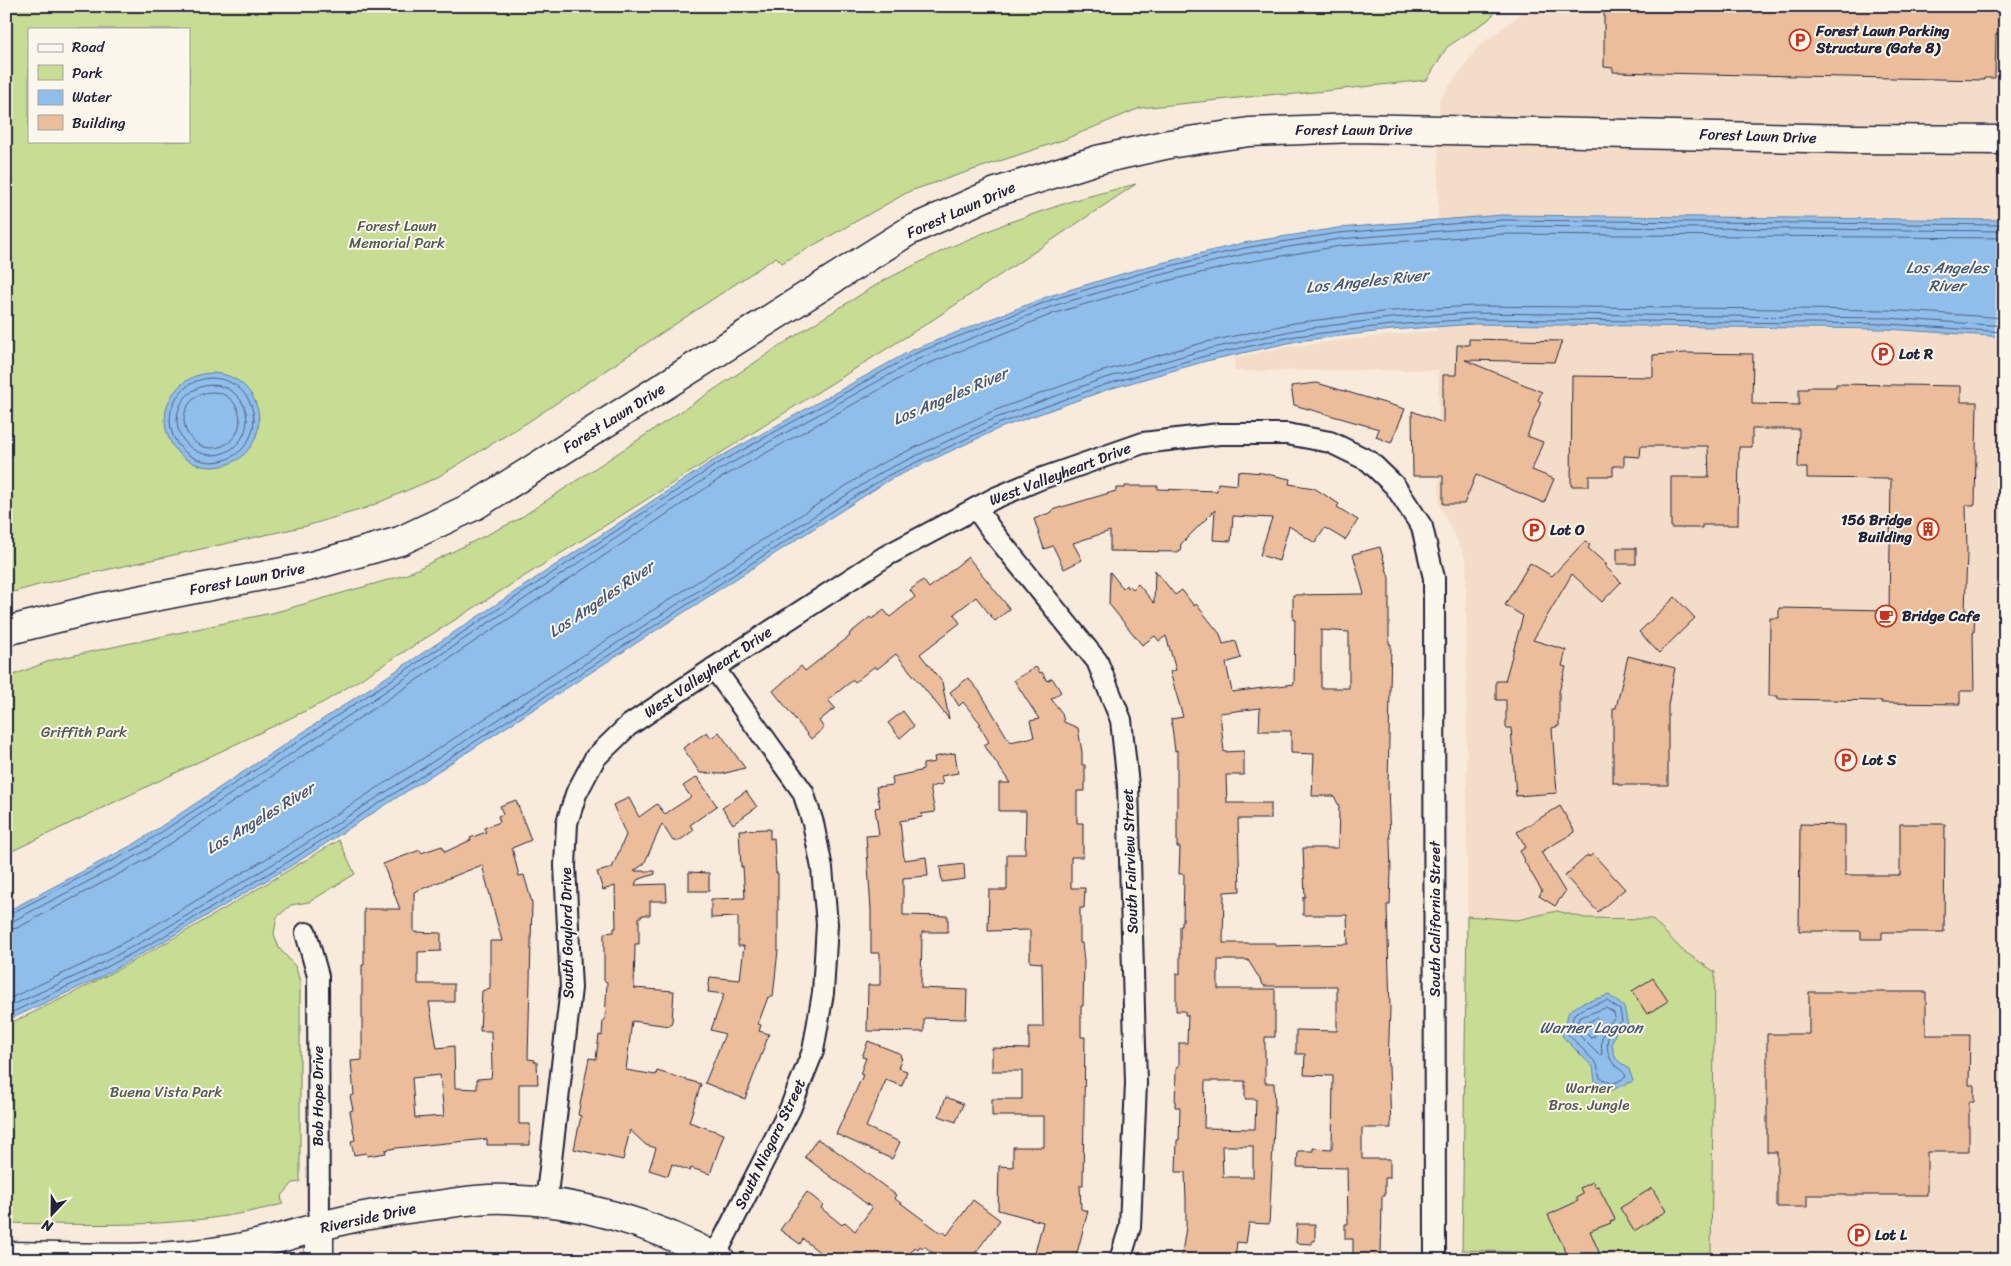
<svg xmlns="http://www.w3.org/2000/svg" width="2011" height="1266" viewBox="0 0 2011 1266" font-family="Sriracha,sans-serif">
<style>
.built{fill:#f4ddc8}
.green{fill:#c6dd93;stroke:#748067;fill-rule:evenodd}
.water{fill:#90beea;stroke:#6480a4}
.pier{fill:#f8ebdc}
.lines{fill:none;stroke-linecap:round;stroke-linejoin:round}
.shore{stroke:#4e6081;stroke-width:1}
.building{fill:#ebbd9b;stroke:#22223b;fill-rule:evenodd}
.street-casing{stroke:#22223b;stroke-width:24}
.secondary-casing{stroke:#22223b;stroke-width:31}
.street{stroke:#fbf7ec;stroke-width:20}
.secondary{stroke:#fbf7ec;stroke-width:28}
.labels{text-anchor:middle;dominant-baseline:central;stroke-width:4;stroke-linejoin:round;paint-order:stroke}
.poi-label{font-size:15px;font-weight:bold;fill:#22223b;stroke:#fbf7ec;text-anchor:start}
.street-label{font-size:15px;fill:#22223b;stroke:#fbf7ec}
.park-label{font-size:15px;fill:#535a55;stroke:#fbf7ec}
.water-label{font-size:16px;font-style:italic;fill:#485978;stroke:#fbf7ec}
</style>
<rect width="100%" height="100%" fill="#f8ebdc"/>
<filter id="ink" filterUnits="userSpaceOnUse"><feTurbulence type="fractalNoise" baseFrequency=".02" numOctaves="2"/><feDisplacementMap in="SourceGraphic" scale="10" xChannelSelector="R" yChannelSelector="G"/><feConvolveMatrix kernelMatrix="1 2 1 2 8 2 1 2 1" color-interpolation-filters="sRGB"/></filter>
<g filter="url(#ink)">
<polygon class="built" points="1531,6 2005,6 2005,1260 1462,1260 1467,916 1466,559 1439,504 1438,370 1235,371 1234,358 1280,348 1334,341 1437,330 1439,100 1479,46"/>
<g class="green">
<path d="M6,6H1501L1488,20L1447,47L1427,80L1287,95L1278,94L1140,108L1063,140L910,191L782,263L776,257L528,422L436,478L366,508L306,526L42,584L6,594ZM29,29H189V141H29Z"/>
<polygon points="1136,184 931,321 324,702 6,854 6,678 52,660 276,612 405,575 517,520 807,328 881,282 948,248 1007,223 1078,199"/>
<path d="M339,840L355,874L309,902L291,905L277,917L274,934L279,948L295,966L300,981V1182L293,1183L281,1197L283,1204C190,1229 101,1225 6,1223V1025C122,973 230,905 339,840Z"/>
<polygon points="1557,911 1585,918 1652,919 1682,950 1715,972 1711,1254 1511,1252 1462,1250 1467,916 1517,920"/>
</g>
<g class="water">
<polygon points="1502,215 2005,220 2005,337 1888,329 1474,324 1392,330 1297,341 1206,361 1106,390 1000,428 889,480 294,864 161,943 97,979 6,1021 6,912 136,843 711,462 912,350 1049,296 1145,267 1243,243 1338,228"/>
<circle cx="212" cy="420" r="47"/>
<polygon points="1609,995 1624,1007 1628,1026 1616,1031 1612,1043 1613,1050 1616,1059 1629,1069 1633,1081 1612,1090 1595,1081 1593,1067 1562,1036 1569,1011 1582,1003"/>
</g>
<polygon class="pier" points="1997,217 2005,217 2005,339 1995,339"/>
<g class="lines">
<g class="shore">
<circle cx="212" cy="420" r="42"/>
<circle cx="212" cy="420" r="35"/>
<circle cx="212" cy="420" r="28"/>
<polyline points="6,916 139,847 714,466 914,354 1051,300 1146,272 1244,248 1338,233 1502,220 2005,225"/>
<polyline points="6,923 13,921 142,853 717,471 916,360 1053,306 1148,278 1245,254 1339,239 1503,226 2005,231"/>
<polyline points="6,930 17,928 147,859 721,478 920,367 1055,313 1150,285 1247,262 1340,246 1503,234 2005,238"/>
<polyline points="6,1000 88,962 152,927 284,848 880,464 993,411 1100,372 1202,343 1294,323 1390,311 1472,306 1888,310 2005,318"/>
<path d="M1607,1001L1620,1010L1622,1021C1619,1024 1615,1025 1612,1028C1605,1037 1606,1055 1613,1063C1617,1069 1624,1070 1626,1077L1613,1084L1600,1078L1597,1064L1568,1034L1574,1014L1584,1008Z"/>
<polyline points="6,1008 91,969 156,934 288,855 884,471 996,418 1102,379 1204,350 1295,330 1391,318 1473,313 1888,318 2005,326"/>
<path d="M1606,1008L1614,1013L1615,1018C1603,1028 1600,1038 1602,1054L1599,1055L1575,1031L1579,1018Z"/>
<polyline points="6,1015 94,974 159,939 291,860 887,476 998,424 1104,385 1205,356 1296,336 1392,325 1473,319 1888,324 2005,332"/>
<polygon points="1597,1018 1600,1021 1594,1037 1591,1038 1584,1031 1585,1024"/>
</g>
</g>
<g class="building">
<polygon points="1604,6 1997,6 1997,14 2001,14 2001,34 1996,34 1995,78 1984,78 1984,80 1613,72 1613,68 1604,67"/>
<polygon points="1469,339 1562,341 1554,362 1465,360 1542,392 1538,400 1541,402 1527,436 1543,442 1532,470 1554,479 1544,503 1476,475 1464,504 1443,504 1443,476 1413,476 1412,411 1443,423 1443,375 1456,375 1457,345 1469,345"/>
<polygon points="1686,353 1753,354 1752,404 1799,405 1799,389 1808,389 1808,387 1836,387 1836,384 1961,386 1961,402 1977,402 1975,505 1966,505 1967,553 1965,611 1975,611 1974,633 1973,633 1974,691 1960,691 1960,704 1881,703 1882,701 1778,699 1778,696 1769,696 1770,618 1779,618 1779,608 1889,610 1891,479 1807,478 1807,468 1798,468 1799,429 1752,429 1752,447 1739,447 1738,525 1702,525 1702,528 1671,528 1671,477 1709,477 1708,446 1641,446 1640,457 1624,456 1624,466 1613,466 1613,476 1589,476 1589,486 1571,486 1572,376 1653,377 1653,355"/>
<polygon points="1317,383 1405,409 1391,443 1376,437 1379,429 1294,405 1291,386"/>
<polygon points="1238,471 1262,473 1290,479 1289,484 1314,488 1339,504 1337,507 1358,520 1345,540 1325,528 1315,543 1289,526 1279,561 1260,555 1272,518 1233,516 1231,541 1213,540 1215,510 1181,544 1180,552 1110,551 1110,531 1073,543 1082,560 1064,569 1053,546 1044,549 1034,519 1052,512 1052,510 1116,491 1116,488 1125,488 1125,486 1158,486 1158,489 1217,491 1218,483 1237,485"/>
<polygon points="1585,541 1590,545 1588,548 1607,565 1604,565 1621,582 1602,602 1572,574 1533,640 1566,650 1562,666 1566,667 1559,692 1559,726 1552,728 1557,793 1516,796 1511,728 1506,728 1506,700 1496,700 1496,681 1505,681 1523,616 1505,605 1530,563 1552,576"/>
<path d="M1380,547L1389,578V644H1391L1388,785L1391,871L1390,905H1387L1390,1008L1388,1066H1389L1391,1128H1362V1159H1390V1178H1385V1196H1382L1381,1260H1353V1239H1345V1224H1348L1347,1168L1297,1167L1298,1151H1313V1148L1332,1149L1333,1076L1304,1075L1305,1054H1296V1030L1337,1031V986H1264L1248,960H1218V989H1275V1037H1265V1083H1274L1275,1108L1269,1224L1249,1223L1246,1243L1237,1242L1235,1260H1181L1186,1227V1202L1185,1172H1176L1177,1140H1179L1180,1107H1175L1176,1070L1177,1066H1179V1043H1187L1188,1015H1185V1011H1176V974H1180V926H1182V921H1183L1184,874H1179L1180,847H1177V750L1175,751L1171,719L1183,717L1170,672L1176,670L1166,636L1159,641L1155,636L1142,645L1109,604L1110,572L1123,588L1126,585L1128,588L1130,586L1133,589L1138,584L1154,603L1155,570L1175,595L1182,590L1194,606L1196,604L1220,634L1223,644L1236,641L1241,658L1226,663L1232,692L1294,684L1295,620H1293V595L1364,594L1353,554ZM1321,630L1349,632V688H1321ZM1260,708L1259,731H1291V753L1314,754L1312,796H1334L1339,806L1338,848H1303L1305,897H1303V915H1347L1348,944L1275,946V943H1223L1224,892L1240,891L1238,819H1271V803H1227L1226,775H1244V751L1224,752L1220,713ZM1205,1081H1245V1099H1256L1255,1129L1204,1128ZM1222,1146H1253V1177H1223Z"/>
<rect x="1617" y="548" width="19" height="16"/>
<polygon points="968,557 1010,609 995,621 976,597 954,614 960,623 920,654 942,682 949,719 896,654 877,669 875,666 855,682 853,680 828,700 835,708 819,721 824,728 811,739 773,691 801,666 805,671 850,636 849,634 870,617 872,619 884,610 890,617 915,597 910,590 923,580 929,588"/>
<polygon points="1675,597 1695,618 1659,653 1639,632"/>
<polygon points="1628,656 1675,668 1668,705 1668,785 1618,785 1618,783 1613,783 1613,708 1616,708"/>
<polygon points="1036,667 1040,673 1042,672 1047,681 1052,678 1061,692 1051,699 1062,713 1064,722 1078,728 1082,752 1082,765 1085,765 1085,791 1077,791 1077,823 1083,823 1083,857 1071,857 1071,888 1085,888 1084,908 1080,908 1080,943 1082,943 1084,961 1083,1006 1081,1006 1081,1037 1085,1037 1083,1185 1080,1185 1081,1209 1088,1211 1077,1253 1073,1260 1033,1260 1043,1222 998,1210 999,1166 1013,1167 1013,1147 1044,1147 1044,1116 992,1116 992,1099 1022,1099 1022,1071 992,1071 992,1048 1029,1049 1029,1027 1043,1027 1042,963 1030,962 1030,930 988,931 989,890 1007,890 1007,854 1025,854 1026,811 999,811 999,783 1010,783 984,745 989,742 979,725 981,724 963,702 959,706 950,692 968,678 980,692 1010,742 1034,737 1030,721 1039,719 1014,680"/>
<polygon points="903,711 914,726 900,738 888,723"/>
<polygon points="707,732 711,738 719,732 745,768 722,774 700,773 683,748"/>
<polygon points="955,753 958,773 941,776 943,784 930,787 935,812 921,814 922,817 900,821 904,860 926,857 928,876 903,878 903,915 948,916 948,932 922,932 921,988 967,990 966,1019 924,1018 924,1032 867,1031 868,985 880,985 880,953 871,953 871,910 866,836 879,835 875,808 880,807 876,787 893,785 892,777 920,771 920,770 923,769 923,764 935,762 934,757"/>
<polygon points="697,777 717,806 690,825 694,830 679,841 673,841 662,824 644,864 634,871 655,871 655,874 637,880 635,885 666,884 667,901 650,901 650,915 642,915 642,917 639,917 639,944 635,944 634,988 674,991 672,1021 670,1026 632,1021 626,1070 656,1075 657,1071 701,1084 689,1122 724,1134 710,1174 691,1168 690,1171 672,1164 668,1176 649,1170 656,1148 646,1145 630,1130 623,1160 574,1149 581,1116 578,1115 589,1058 596,1059 599,1035 602,1036 603,1020 605,1020 607,982 604,981 604,933 614,932 614,928 616,928 615,886 603,890 597,872 612,868 626,835 613,805 629,798 639,817 657,804 665,814 691,797 683,786"/>
<polygon points="746,791 757,807 733,824 722,808"/>
<path d="M516,800L531,840L512,848L519,876L524,875L532,903L528,1059L535,1060L534,1062H537L538,1084H519V1124H530V1145H487V1139L396,1148L385,1150L386,1153L367,1156L366,1153L354,1155L351,1141L355,1140L350,1111L353,1110L350,1096L354,1095L351,1061L362,1060V965H364V909H400L383,864L420,850L421,853L442,846L445,852L471,840L470,838L486,832L484,828L500,822L498,816L503,814L500,806ZM482,865L502,941H490V988L482,991L480,1031H491L492,1069L491,1078L477,1079V1089L455,1088L454,1046L437,1048L429,1002H454V984H418V952L441,951V933L414,932V892ZM440,1075L444,1116L415,1118L412,1078Z"/>
<polygon points="1560,806 1575,832 1541,852 1565,892 1555,906 1539,896 1542,891 1524,861 1525,860 1520,851 1526,847 1517,832"/>
<polygon points="1800,824 1845,825 1845,875 1900,875 1900,824 1945,824 1944,932 1882,932 1882,939 1861,939 1861,931 1799,931"/>
<polygon points="770,829 770,839 774,838 776,873 778,873 778,950 773,997 768,997 758,1024 761,1025 759,1031 769,1034 745,1099 705,1083 725,1034 711,1030 724,994 708,992 710,977 740,980 744,946 738,946 738,917 711,918 711,899 745,898 743,867 741,867 739,830"/>
<polygon points="1593,854 1625,889 1598,912 1565,876 1588,855 1589,857"/>
<polygon points="964,864 965,879 942,882 940,867"/>
<polygon points="689,872 709,873 709,891 689,891"/>
<polygon points="1653,978 1668,1001 1647,1014 1632,991"/>
<polygon points="1809,992 1926,992 1926,1035 1970,1035 1969,1085 1974,1085 1974,1102 1969,1102 1969,1152 1927,1152 1927,1195 1807,1195 1807,1207 1777,1207 1777,1152 1767,1152 1767,1034 1809,1034"/>
<polygon points="868,1041 901,1054 900,1057 902,1058 898,1068 907,1071 902,1086 886,1080 866,1127 900,1142 892,1159 836,1134 863,1075 860,1074 866,1058 862,1057"/>
<polygon points="946,1097 963,1104 956,1122 939,1116"/>
<polygon points="817,1139 831,1147 896,1195 894,1198 941,1233 943,1231 947,1235 973,1200 1000,1220 970,1260 942,1260 924,1246 923,1248 920,1246 918,1249 915,1247 905,1260 829,1260 803,1239 800,1244 780,1230 807,1192 823,1205 821,1208 842,1225 845,1222 855,1231 872,1208 805,1157"/>
<polygon points="1593,1182 1595,1187 1598,1186 1615,1219 1610,1222 1611,1223 1590,1231 1599,1252 1587,1260 1570,1260 1548,1215 1578,1201 1576,1198 1583,1194 1580,1188"/>
<polygon points="1652,1188 1666,1211 1634,1231 1620,1208"/>
<polygon points="1297,1224 1315,1224 1315,1241 1312,1241 1312,1244 1296,1243"/>
</g>
<g class="lines">
<g class="street-casing">
<g id="street">
<polyline points="976,508 992,531 1097,661 1121,720 1128,785 1136,1083 1130,1227 1120,1260"/>
<polyline points="306,933 318,976 319,1228"/>
<polyline points="546,1203 571,988 565,866 567,823 576,794 595,758 628,726 714,668 886,556 995,498 1040,479 1143,443 1219,434 1287,434 1330,442 1369,461 1395,486 1422,527 1434,578 1435,1260"/>
<polyline points="713,1260 790,1109 813,1051 823,993 827,924 822,868 813,823 803,792 714,668"/>
</g>
</g>
<g class="secondary-casing">
<g id="secondary">
<polyline points="6,631 98,608 308,567 400,541 476,505 909,231 996,192 1097,160 1169,144 1249,132 1355,128 1852,139 2005,140"/>
<path d="M6,1256C82,1257 157,1262 232,1249C271,1243 307,1229 345,1220C378,1212 412,1208 445,1204C465,1201 486,1198 505,1199C581,1201 655,1224 721,1260"/>
<polyline points="319,1260 319,1228"/>
</g>
</g>
<use href="#street" class="street"/>
<use href="#secondary" class="secondary"/>
</g>
</g>
<defs>
<g id="parking-ring" transform="scale(1.125)"><circle r="9.5" fill="#fbf7ec" stroke="#c8321e" stroke-width="1.5"/><path d="M-3.5-5.5H1a3.5 3.5 0 0 1 0 7H-1V5.5H-3.5ZM-1-3.4V-.6H.8a1.4 1.4 0 0 0 0-2.8Z" fill="#c8321e"/></g>
<g id="building-ring" transform="scale(1.125)"><circle r="9.5" fill="#fbf7ec" stroke="#c8321e" stroke-width="1.5"/><path d="M-4-6H4V6H1V3H-1V6H-4ZM-2.5-4.3h1.7v1.8h-1.7ZM.8-4.3h1.7v1.8H.8ZM-2.5-1h1.7V.8h-1.7ZM.8-1h1.7V.8H.8Z" fill="#c8321e"/></g>
<g id="cafe-ring" transform="scale(1.125)"><circle r="9.5" fill="#fbf7ec" stroke="#c8321e" stroke-width="1.5"/><path d="M-5.5-4.5H6V0H3Q3 3.5 0 3.5H-2.5Q-5.5 3.5-5.5 0ZM3-3.2v2h1.7v-2ZM-6 4.5H4V6H-6Z" fill="#c8321e"/></g>
</defs>
<g fill-rule="evenodd">
<use href="#parking-ring" x="1800" y="40"/>
<use href="#parking-ring" x="1883" y="354"/>
<use href="#building-ring" x="1928" y="529"/>
<use href="#parking-ring" x="1534" y="530"/>
<use href="#cafe-ring" x="1886" y="616"/>
<use href="#parking-ring" x="1846" y="760"/>
<use href="#parking-ring" x="1859" y="1235"/>
</g>
<g class="labels">
<g class="poi-label">
<text x="1816" y="31">Forest Lawn Parking<tspan x="1816" dy="17">Structure (Gate 8)</tspan></text>
<text x="1899" y="354">Lot R</text>
<text x="1912" y="520" text-anchor="end">156 Bridge<tspan x="1912" dy="17">Building</tspan></text>
<text x="1550" y="530">Lot O</text>
<text x="1902" y="616">Bridge Cafe</text>
<text x="1862" y="760">Lot S</text>
<text x="1875" y="1235">Lot L</text>
</g>
<g class="street-label">
<text x="1354" y="130">Forest Lawn Drive</text>
<text transform="translate(1758 136) rotate(2)">Forest Lawn Drive</text>
<text transform="translate(961 210) rotate(-24)">Forest Lawn Drive</text>
<text transform="translate(614 418) rotate(-32)">Forest Lawn Drive</text>
<text transform="translate(1060 474) rotate(-21)">West Valleyheart Drive</text>
<text transform="translate(247 579) rotate(-11)">Forest Lawn Drive</text>
<text transform="translate(708 672) rotate(-34)">West Valleyheart Drive</text>
<text transform="translate(1130 861) rotate(-92)">South Fairview Street</text>
<text transform="translate(1435 919) rotate(-90)">South California Street</text>
<text transform="translate(567 933) rotate(-91)">South Gaylord Drive</text>
<text transform="translate(318 1096) rotate(-90)">Bob Hope Drive</text>
<text transform="translate(770 1144) rotate(-64)">South Niagara Street</text>
<text transform="translate(368 1218) rotate(-12)">Riverside Drive</text>
</g>
<g class="park-label">
<text x="397" y="226">Forest Lawn<tspan x="397" dy="17">Memorial Park</tspan></text>
<text x="84" y="732">Griffith Park</text>
<text x="1589" y="1088">Warner<tspan x="1589" dy="17">Bros. Jungle</tspan></text>
<text x="166" y="1092">Buena Vista Park</text>
</g>
<g class="water-label">
<text x="1947" y="267">Los Angeles<tspan x="1947" dy="18">River</tspan></text>
<text transform="translate(1367 281) rotate(-6)">Los Angeles River</text>
<text transform="translate(950 396) rotate(-23)">Los Angeles River</text>
<text transform="translate(601 599) rotate(-34)">Los Angeles River</text>
<text transform="translate(260 818) rotate(-31)">Los Angeles River</text>
<text x="1591" y="1027">Warner Lagoon</text>
</g>
</g>
<rect width="2011" height="1266" fill="none" stroke="#fbf7ec" stroke-width="25"/>
<rect x="12" y="12" width="1986" height="1241" fill="none" stroke="#22223b" stroke-width="2" filter="url(#ink)"/>
<rect x="28" y="28" width="162" height="115" fill="#fbf7ec" stroke="#a4a2a5"/>
<rect x="38" y="44" width="25" height="8" fill="#fbf7ec" stroke="#a4a2a5"/>
<text x="72" y="52" font-size="15" fill="#22223b">Road</text>
<rect x="38" y="65" width="25" height="15" fill="#c6dd93" stroke="#a4a2a5"/>
<text x="72" y="78" font-size="15" fill="#22223b">Park</text>
<rect x="38" y="90" width="25" height="15" fill="#90beea" stroke="#a4a2a5"/>
<text x="72" y="102" font-size="15" fill="#22223b">Water</text>
<rect x="38" y="115" width="25" height="15" fill="#ebbd9b" stroke="#a4a2a5"/>
<text x="72" y="128" font-size="15" fill="#22223b">Building</text>
<g transform="translate(52 1214) rotate(202)" stroke="#fbf7ec" stroke-width="4" paint-order="stroke">
<path d="M0-4L9 19L0 12L-9 19Z" fill="#22223b"/>
<text y="-8" font-size="14" font-weight="bold" text-anchor="middle" fill="#22223b">N</text>
</g>
</svg>
